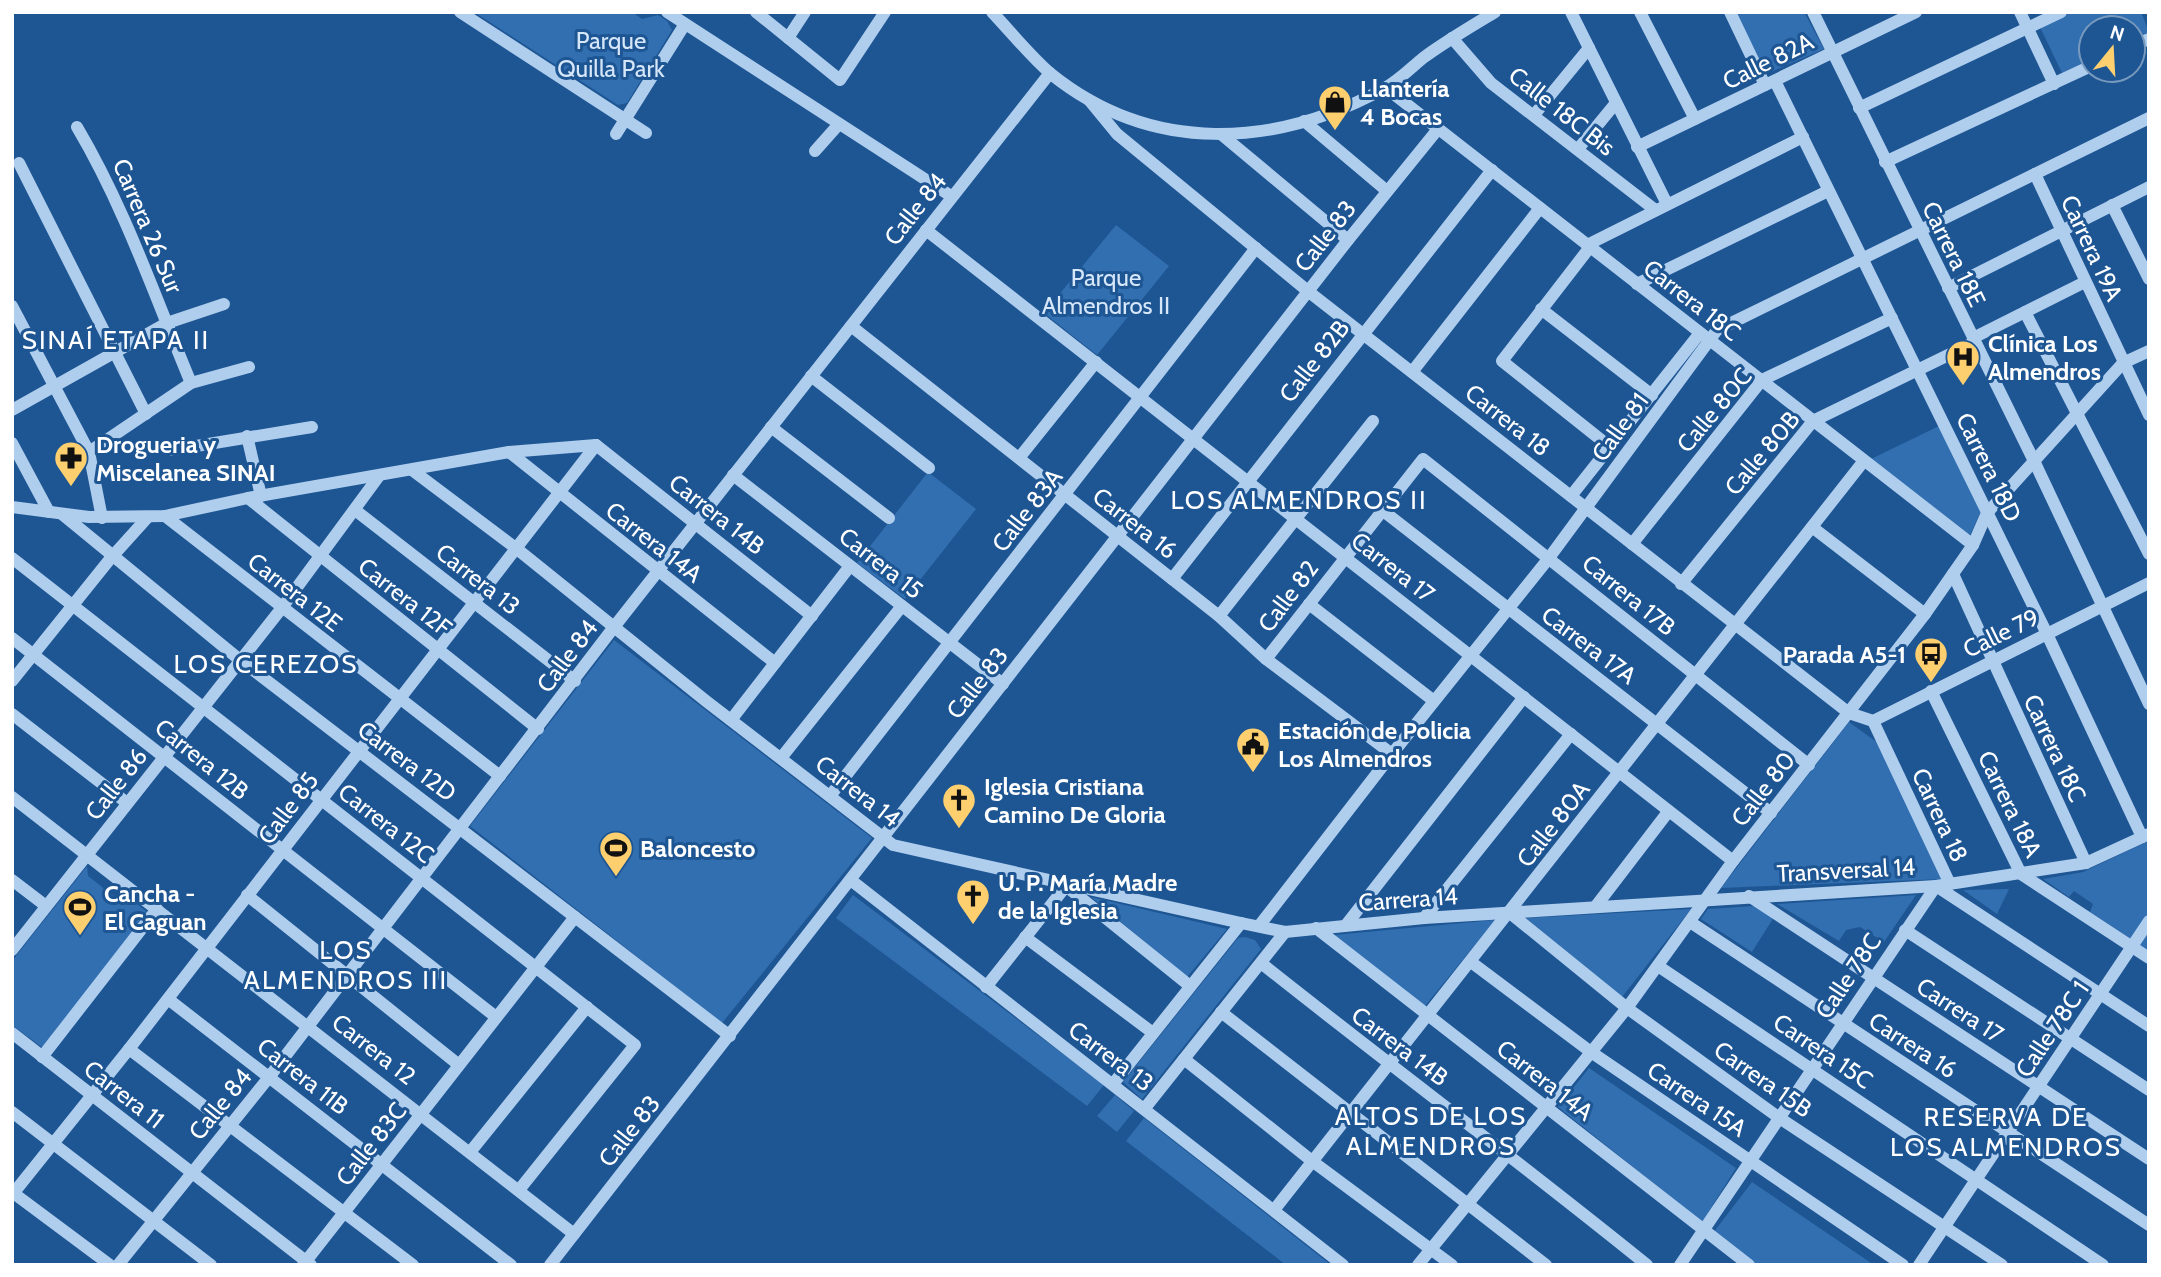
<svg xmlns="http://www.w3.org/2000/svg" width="2161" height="1277" viewBox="0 0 2161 1277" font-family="Cabin,sans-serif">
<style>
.green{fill:#326fb1}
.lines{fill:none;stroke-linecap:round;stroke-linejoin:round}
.minor{stroke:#afceee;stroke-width:12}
.labels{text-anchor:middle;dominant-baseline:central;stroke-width:6;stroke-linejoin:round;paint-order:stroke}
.park-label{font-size:24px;fill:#d6e7fa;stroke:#1e5593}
.street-label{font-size:24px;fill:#fff;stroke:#1e5593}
.poi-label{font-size:24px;font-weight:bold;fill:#fff;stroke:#1e5593;text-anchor:start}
.neighbourhood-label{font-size:26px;letter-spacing:2px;fill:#fff;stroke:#1e5593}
</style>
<rect width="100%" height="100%" fill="#1e5593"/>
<g class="green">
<polygon points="474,12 632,12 642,19 658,15 667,21 672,30 627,103 618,105"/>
<polygon points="1734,12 1804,12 1824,49 1764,75"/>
<polygon points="2072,12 2141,12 2149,32 2133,40 2133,28 2091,28 2091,59 2062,73 2040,27"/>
<polygon points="1116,225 1169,266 1097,355 1044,313"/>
<polygon points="1939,426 1981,511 1970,535 1871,459"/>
<polygon points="928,472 976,509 905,599 857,563"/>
<polygon points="614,640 872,838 722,1023 470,826"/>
<polygon points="1849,722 1878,743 1943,879 1721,888"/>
<polygon points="2149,841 2149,951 2090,912 2093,904 2074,891 2069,897 2043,879 2083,872"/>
<polygon points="87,866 88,876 116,898 125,894 147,912 43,1048 12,1025 12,961"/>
<polygon points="2009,889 1997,914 1963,890"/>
<polygon points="853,895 1104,1085 1087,1106 836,918"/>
<polygon points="1916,895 1884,942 1860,927 1846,930 1839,941 1777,904"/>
<polygon points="1091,897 1227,929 1187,977"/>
<polygon points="1755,906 1774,917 1752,952 1701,919 1708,909"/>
<polygon points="1691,909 1622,997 1526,918"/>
<polygon points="1495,920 1425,1006 1334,935"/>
<polygon points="1245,937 1255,940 1261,949 1142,1099 1123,1082 1238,938"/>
<polygon points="1589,1068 1736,1168 1702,1222 1558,1107"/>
<polygon points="1115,1095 1134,1111 1117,1132 1097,1116"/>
<polygon points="1144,1118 1331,1265 1286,1265 1126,1141"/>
<polygon points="1752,1182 1874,1265 1756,1265 1713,1233"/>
</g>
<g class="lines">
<g class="minor">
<polyline points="460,12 646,133"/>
<polyline points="667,12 951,196"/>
<polyline points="756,12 840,80 885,12"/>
<path d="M992,12C1011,32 1030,56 1051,74C1152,155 1276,148 1385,88C1399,80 1411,68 1423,58C1446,41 1470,27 1495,12"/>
<polyline points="1571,12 1667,204"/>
<polyline points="1640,12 1695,119"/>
<polyline points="1730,12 1765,85"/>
<polyline points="1813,12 2035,463 2149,704"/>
<polyline points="2020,12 2054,84"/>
<polyline points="788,38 805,12"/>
<polyline points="1452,38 1491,83 1654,209"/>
<polyline points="2133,46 2149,39"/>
<polyline points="1775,81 2047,634 2142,837"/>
<polyline points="1386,88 1973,545"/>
<polyline points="1089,100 1117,134 1309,292 1849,713 1873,721 1950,884"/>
<polyline points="1859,108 2061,12"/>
<polyline points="1534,115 1589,48"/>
<polyline points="1304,121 1387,191"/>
<path d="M77,127C125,208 155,297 191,383"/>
<polyline points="616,134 685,24"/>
<polyline points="1222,135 1348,240"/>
<polyline points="1637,147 1916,12"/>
<polyline points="1578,149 1615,104"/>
<polyline points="815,151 839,124"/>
<polyline points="1885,162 2091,66"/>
<polyline points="19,163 146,414"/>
<polyline points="2035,174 2149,415"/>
<polyline points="2112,205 2149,279"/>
<polyline points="926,230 1733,861"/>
<polyline points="1587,245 1803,137"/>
<polyline points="1590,247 1502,361 1610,447"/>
<polyline points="1637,284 1828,191"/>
<polyline points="1948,288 2149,187"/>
<polyline points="12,306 89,452 102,518"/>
<polyline points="1541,309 1652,395"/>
<polyline points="2025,312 2149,554"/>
<polyline points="851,326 1219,616 1266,659 1392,754"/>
<polyline points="1973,338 2085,282"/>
<polyline points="1412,372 1540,208"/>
<polyline points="811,376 929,468"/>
<polyline points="12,410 167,323 224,304"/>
<polyline points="771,427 889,518"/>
<polyline points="247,436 261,496"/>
<polyline points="12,443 49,512"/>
<polyline points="596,445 812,616"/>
<polyline points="172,450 312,427"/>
<polyline points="89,452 191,383 249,367"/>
<polyline points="509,452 775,663"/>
<polyline points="1019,458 1096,362"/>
<polyline points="412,470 517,549 706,701 893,845 1241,923 1285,932 1424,918 1936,886 2086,863 2149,834"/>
<polyline points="733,475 1003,684"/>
<polyline points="1571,496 1700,333"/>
<polyline points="248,498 538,729"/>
<polyline points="12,507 89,517 165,516 248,498 509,452 596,445"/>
<polyline points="355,510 575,681"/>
<polyline points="1382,510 1771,813"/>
<polyline points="62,514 240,660 730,1036"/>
<polyline points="165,516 500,776"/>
<polyline points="1812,527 1925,614"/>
<polyline points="1632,544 1762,380 1892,318"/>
<polyline points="12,558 635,1045 519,1190"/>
<polyline points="1953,574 2086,863"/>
<polyline points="1172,579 1492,170"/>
<polyline points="1681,584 1813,421 1975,342"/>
<polyline points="1309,604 1434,701"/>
<polyline points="1219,616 1373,421"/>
<polyline points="12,638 496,1017"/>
<polyline points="1266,659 1423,459 1809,765"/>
<polyline points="12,681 110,559 147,518"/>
<polyline points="1931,691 2021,874 2149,958"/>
<polyline points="12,714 127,803"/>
<polyline points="731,720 850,566"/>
<polyline points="1873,721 2149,583"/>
<polyline points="781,758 902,606"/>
<polyline points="830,796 1256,248"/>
<polyline points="12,797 574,1234"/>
<polyline points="12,880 46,906"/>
<polyline points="852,881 1343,1265"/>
<polyline points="247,895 459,1065"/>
<polyline points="1749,896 2149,1159"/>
<polyline points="1596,906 1668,812"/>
<polyline points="1510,913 1627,1008 1778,1117 2002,1265"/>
<polyline points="1424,918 1571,734"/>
<polyline points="1690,922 2149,1225"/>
<polyline points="1346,925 1524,697"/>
<polyline points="1259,926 1392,754 1549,558 1717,330 2149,118"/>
<polyline points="1316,928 1749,1265"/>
<polyline points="1905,930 2149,1090"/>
<polyline points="1025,937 1153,1033"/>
<polyline points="12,950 281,609 379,476"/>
<polyline points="1471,962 1591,1052 1903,1265"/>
<path d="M1261,963C1389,1065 1520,1162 1647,1265"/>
<polyline points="1658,966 2103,1265"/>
<polyline points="986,987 1066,886 1190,986"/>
<polyline points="168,999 511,1265"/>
<polyline points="1221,1012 1546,1265"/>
<polyline points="12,1033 311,1265"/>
<polyline points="129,1049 413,1265"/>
<polyline points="42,1057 157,909"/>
<polyline points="1184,1059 1312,1161 1452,1265"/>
<polyline points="1113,1084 1241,923"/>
<polyline points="1145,1108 1285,932"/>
<polyline points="12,1112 211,1265"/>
<polyline points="471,1151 587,1007"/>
<polyline points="12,1192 110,1265"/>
<polyline points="12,1195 129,1049 596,445"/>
<polyline points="1274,1210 1863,462"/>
<polyline points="118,1265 270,1076 614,627 1050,73"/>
<polyline points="303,1265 575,917"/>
<polyline points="550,1265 1348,240 1438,129"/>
<polyline points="1418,1265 1627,1008 1733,861 1925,614 1973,545 1987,513 2123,363 2149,351"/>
<polyline points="1680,1265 1936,886 2149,1026"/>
<polyline points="1919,1265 2149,921"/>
</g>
</g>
<defs>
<g id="shop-pin" transform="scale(1.75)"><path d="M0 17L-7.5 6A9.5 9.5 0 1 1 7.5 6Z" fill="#fdcf6f" stroke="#1e5593"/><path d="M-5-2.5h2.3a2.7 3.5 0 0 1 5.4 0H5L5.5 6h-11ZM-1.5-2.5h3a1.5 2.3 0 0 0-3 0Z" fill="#111"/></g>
<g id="hospital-pin" transform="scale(1.75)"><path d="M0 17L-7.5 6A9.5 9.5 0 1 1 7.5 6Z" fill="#fdcf6f" stroke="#1e5593"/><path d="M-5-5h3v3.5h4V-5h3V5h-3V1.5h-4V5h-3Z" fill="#111"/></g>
<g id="pharmacy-pin" transform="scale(1.75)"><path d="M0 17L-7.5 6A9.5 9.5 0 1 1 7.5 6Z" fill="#fdcf6f" stroke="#1e5593"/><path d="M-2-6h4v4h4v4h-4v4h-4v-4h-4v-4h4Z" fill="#111"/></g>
<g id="bus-pin" transform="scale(1.75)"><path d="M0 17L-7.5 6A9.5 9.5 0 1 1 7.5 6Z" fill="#fdcf6f" stroke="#1e5593"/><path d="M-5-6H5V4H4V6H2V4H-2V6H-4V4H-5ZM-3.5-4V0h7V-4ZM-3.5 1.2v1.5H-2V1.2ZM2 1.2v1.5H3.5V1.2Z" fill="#111"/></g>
<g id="civic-pin" transform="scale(1.75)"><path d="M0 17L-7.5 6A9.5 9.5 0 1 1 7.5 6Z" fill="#fdcf6f" stroke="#1e5593"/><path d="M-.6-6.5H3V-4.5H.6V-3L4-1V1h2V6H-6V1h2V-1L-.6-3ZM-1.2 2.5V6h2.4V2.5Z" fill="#111"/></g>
<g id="church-pin" transform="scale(1.75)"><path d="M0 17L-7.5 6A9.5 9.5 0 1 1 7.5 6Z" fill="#fdcf6f" stroke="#1e5593"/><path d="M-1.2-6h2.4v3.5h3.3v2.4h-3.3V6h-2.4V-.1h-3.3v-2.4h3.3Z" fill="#111"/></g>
<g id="stadium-pin" transform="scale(1.75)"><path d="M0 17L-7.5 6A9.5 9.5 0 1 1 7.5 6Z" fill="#fdcf6f" stroke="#1e5593"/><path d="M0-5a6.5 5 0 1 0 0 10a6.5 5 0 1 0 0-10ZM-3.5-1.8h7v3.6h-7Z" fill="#111"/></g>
</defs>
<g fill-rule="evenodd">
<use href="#shop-pin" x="1335" y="102"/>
<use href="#hospital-pin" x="1963" y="357"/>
<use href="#pharmacy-pin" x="71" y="458"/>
<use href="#bus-pin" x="1931" y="654"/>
<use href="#civic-pin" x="1253" y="744"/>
<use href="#church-pin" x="959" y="800"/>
<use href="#stadium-pin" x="616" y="848"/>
<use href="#church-pin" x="973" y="896"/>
<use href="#stadium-pin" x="80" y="907"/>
</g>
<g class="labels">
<g class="park-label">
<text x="611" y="40">Parque<tspan x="611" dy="28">Quilla Park</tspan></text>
<text x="1106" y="277">Parque<tspan x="1106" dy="28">Almendros II</tspan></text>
</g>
<g class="street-label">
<text transform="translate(1768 61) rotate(-26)">Calle 82A</text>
<text transform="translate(1562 111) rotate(38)">Calle 18C Bis</text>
<text transform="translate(915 209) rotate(-52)">Calle 84</text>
<text transform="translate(148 226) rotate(67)">Carrera 26 Sur</text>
<text transform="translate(1325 236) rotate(-52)">Calle 83</text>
<text transform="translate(2092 248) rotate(65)">Carrera 19A</text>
<text transform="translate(1954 254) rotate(64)">Carrera 18E</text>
<text transform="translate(1692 300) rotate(38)">Carrera 18C</text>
<text transform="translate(1314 361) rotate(-52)">Calle 82B</text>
<text transform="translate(1714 410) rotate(-50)">Calle 80C</text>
<text transform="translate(1508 420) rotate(38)">Carrera 18</text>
<text transform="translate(1620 427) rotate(-54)">Calle 81</text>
<text transform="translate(1762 453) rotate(-50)">Calle 80B</text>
<text transform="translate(1989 467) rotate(64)">Carrera 18D</text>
<text transform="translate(1027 510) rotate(-52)">Calle 83A</text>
<text transform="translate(717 514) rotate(38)">Carrera 14B</text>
<text transform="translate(1135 523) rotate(38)">Carrera 16</text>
<text transform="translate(654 542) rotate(38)">Carrera 14A</text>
<text transform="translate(881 563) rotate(38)">Carrera 15</text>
<text transform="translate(1393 567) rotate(38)">Carrera 17</text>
<text transform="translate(478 579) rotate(38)">Carrera 13</text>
<text transform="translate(295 592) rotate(38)">Carrera 12E</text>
<text transform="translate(1629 595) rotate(39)">Carrera 17B</text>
<text transform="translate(1288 596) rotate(-53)">Calle 82</text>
<text transform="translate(405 597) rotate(38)">Carrera 12F</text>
<text transform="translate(2001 633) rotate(-26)">Calle 79</text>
<text transform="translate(1589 645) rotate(37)">Carrera 17A</text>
<text transform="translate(567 656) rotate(-53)">Calle 84</text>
<text transform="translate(977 683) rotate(-52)">Calle 83</text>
<text transform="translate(2055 748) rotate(65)">Carrera 18C</text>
<text transform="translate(202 759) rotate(39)">Carrera 12B</text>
<text transform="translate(407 761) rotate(37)">Carrera 12D</text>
<text transform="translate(116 784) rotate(-52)">Calle 86</text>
<text transform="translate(1763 789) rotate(-52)">Calle 80</text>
<text transform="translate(858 791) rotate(38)">Carrera 14</text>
<text transform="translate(2010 804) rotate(64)">Carrera 18A</text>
<text transform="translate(288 808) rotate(-53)">Calle 85</text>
<text transform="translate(1940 815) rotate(65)">Carrera 18</text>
<text transform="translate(386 823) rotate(38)">Carrera 12C</text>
<text transform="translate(1553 824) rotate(-52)">Calle 80A</text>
<text transform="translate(1846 870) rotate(-3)">Transversal 14</text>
<text transform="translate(1408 899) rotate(-4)">Carrera 14</text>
<text transform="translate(1848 976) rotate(-56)">Calle 78C</text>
<text transform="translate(1960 1010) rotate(33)">Carrera 17</text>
<text transform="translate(2052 1029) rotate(-56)">Calle 78C 1</text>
<text transform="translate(1913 1045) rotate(33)">Carrera 16</text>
<text transform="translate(1400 1046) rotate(37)">Carrera 14B</text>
<text transform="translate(374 1049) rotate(38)">Carrera 12</text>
<text transform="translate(1823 1051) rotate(34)">Carrera 15C</text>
<text transform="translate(1111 1056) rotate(37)">Carrera 13</text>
<text transform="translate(303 1076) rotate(38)">Carrera 11B</text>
<text transform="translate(1763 1079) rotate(35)">Carrera 15B</text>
<text transform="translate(1545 1080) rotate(38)">Carrera 14A</text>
<text transform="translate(124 1094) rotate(38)">Carrera 11</text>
<text transform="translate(1697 1099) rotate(34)">Carrera 15A</text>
<text transform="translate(220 1104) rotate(-51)">Calle 84</text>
<text transform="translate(629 1131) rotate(-52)">Calle 83</text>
<text transform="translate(371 1144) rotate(-52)">Calle 83C</text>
</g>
<g class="poi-label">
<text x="1360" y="88">Llantería<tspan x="1360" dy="28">4 Bocas</tspan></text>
<text x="1988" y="343">Clínica Los<tspan x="1988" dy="28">Almendros</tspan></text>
<text x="96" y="444">Drogueria y<tspan x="96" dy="28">Miscelanea SINAI</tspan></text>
<text x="1906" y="654" text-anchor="end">Parada A5-1</text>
<text x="1278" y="730">Estación de Policia<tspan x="1278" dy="28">Los Almendros</tspan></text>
<text x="984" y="786">Iglesia Cristiana<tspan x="984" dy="28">Camino De Gloria</tspan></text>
<text x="640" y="848">Baloncesto</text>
<text x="998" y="882">U. P. María Madre<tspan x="998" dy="28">de la Iglesia</tspan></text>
<text x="104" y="893">Cancha -<tspan x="104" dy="28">El Caguan</tspan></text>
</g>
<g class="neighbourhood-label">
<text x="116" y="340">SINAÍ ETAPA II</text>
<text x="1299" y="500">LOS ALMENDROS II</text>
<text x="266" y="664">LOS CEREZOS</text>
<text x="346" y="950">LOS<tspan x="346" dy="30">ALMENDROS III</tspan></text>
<text x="1431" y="1116">ALTOS DE LOS<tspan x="1431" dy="30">ALMENDROS</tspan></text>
<text x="2006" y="1117">RESERVA DE<tspan x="2006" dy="30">LOS ALMENDROS</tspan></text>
</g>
</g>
<rect width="2161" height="1277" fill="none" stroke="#ffffff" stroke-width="28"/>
<g transform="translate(2112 49) rotate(18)"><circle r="33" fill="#1e5593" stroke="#7899be" stroke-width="2"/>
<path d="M0-5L12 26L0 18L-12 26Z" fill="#fdcf6f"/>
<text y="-10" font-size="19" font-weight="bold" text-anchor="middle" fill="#ffffff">N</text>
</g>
</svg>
